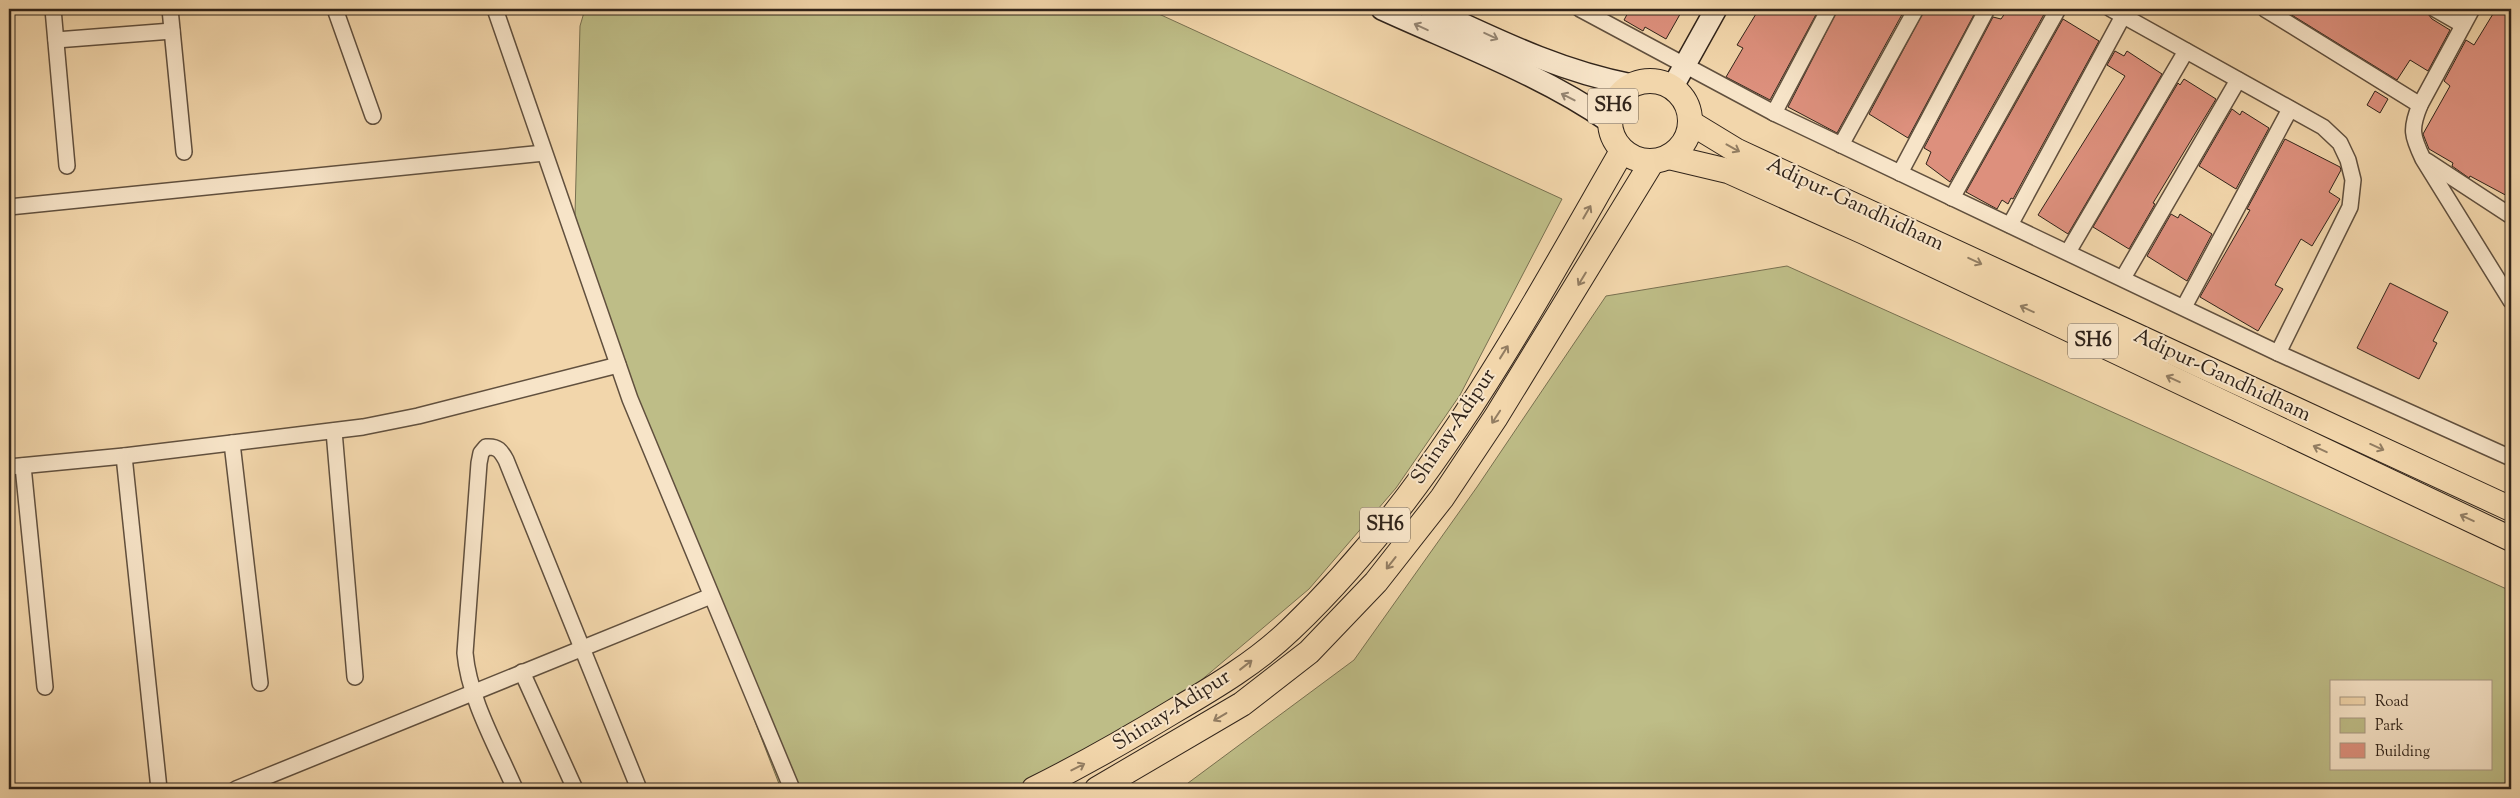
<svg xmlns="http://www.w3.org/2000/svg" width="2520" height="798" viewBox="0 0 2520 798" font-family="'Sorts Mill Goudy',serif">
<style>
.green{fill:#bebd87;stroke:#787050;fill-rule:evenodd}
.building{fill:#dd907d;stroke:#31241a}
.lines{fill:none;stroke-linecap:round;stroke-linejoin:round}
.street-casing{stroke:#61503e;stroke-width:18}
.secondary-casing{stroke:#31241a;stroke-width:24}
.primary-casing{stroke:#31241a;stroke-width:26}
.street{stroke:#f7e4c8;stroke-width:15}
.secondary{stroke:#f7e4c8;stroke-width:21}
.primary{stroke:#f2d6ab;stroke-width:24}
.oneway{stroke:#948471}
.oneway2{stroke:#927d62}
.labels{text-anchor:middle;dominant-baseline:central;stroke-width:4;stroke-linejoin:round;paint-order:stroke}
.shield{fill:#f7e4c8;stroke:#6c5e4e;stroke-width:1}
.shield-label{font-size:20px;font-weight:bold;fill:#31241a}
.street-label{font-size:21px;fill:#31241a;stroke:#f7e4c8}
</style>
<rect width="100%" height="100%" fill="#f2d6ab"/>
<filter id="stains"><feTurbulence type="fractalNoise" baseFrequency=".004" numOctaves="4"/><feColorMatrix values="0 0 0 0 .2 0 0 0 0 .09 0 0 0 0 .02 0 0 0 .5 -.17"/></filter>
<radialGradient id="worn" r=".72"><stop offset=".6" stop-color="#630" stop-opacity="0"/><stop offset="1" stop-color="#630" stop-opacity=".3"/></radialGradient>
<g class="green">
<polygon points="585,9 1148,9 1562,199 1460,395 1396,488 1309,589 1186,693 1034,784 1021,789 781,789 574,252 580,26"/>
<path d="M1787,266L2511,591V789H1180L1354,660L1477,487L1606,296ZM2331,682H2491V769H2331Z"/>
</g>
<g class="building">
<polygon points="1630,9 1683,9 1666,39 1645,27 1643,31 1624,20"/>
<polygon points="1759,9 1819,9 1770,100 1726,77 1743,48 1737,45"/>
<polygon points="1838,9 1905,9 1837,133 1788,107"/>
<polygon points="1925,9 1977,9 1908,138 1869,114"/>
<polygon points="2008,9 2047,9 1950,182 1926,164 1931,152 1924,148 1993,17 2001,19"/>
<polygon points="2282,9 2424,9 2432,19 2450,30 2428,71 2410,60 2397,80"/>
<polygon points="2496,9 2503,9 2511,14 2511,198 2470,176 2469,178 2452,166 2453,163 2429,149 2423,134 2450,86 2444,81 2466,40 2474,45"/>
<polygon points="2063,19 2099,41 2013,199 2011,198 2008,204 2002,200 1997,209 1966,192"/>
<polygon points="2115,51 2124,56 2127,51 2162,74 2068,234 2038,215 2125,76 2107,65"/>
<polygon points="2184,79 2216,99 2153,203 2155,204 2129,249 2093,227 2178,83 2180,85"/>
<polygon points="2375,91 2388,99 2380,113 2367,105"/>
<polygon points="2232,109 2240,115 2242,111 2269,128 2236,189 2199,166"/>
<polygon points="2285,139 2340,167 2341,170 2329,192 2340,199 2312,246 2301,239 2275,285 2283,289 2258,331 2200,297 2250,210 2247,209"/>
<polygon points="2171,214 2178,218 2180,214 2212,234 2187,281 2147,256"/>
<polygon points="2390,283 2448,312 2433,341 2437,343 2419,379 2357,348"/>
</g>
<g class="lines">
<g class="street-casing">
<g id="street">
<polyline points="53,9 67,166"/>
<polyline points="170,9 184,152"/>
<polyline points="335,9 373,116"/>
<polyline points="495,9 630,399 792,789"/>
<polyline points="1580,9 1774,113 2278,353 2511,458"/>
<polyline points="2111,9 2323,127 2340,143 2348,160 2353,180 2350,207 2278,353"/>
<polyline points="2265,9 2420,105"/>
<polyline points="2435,9 2463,25"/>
<path d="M2472,9L2420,105C2410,129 2412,136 2423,159L2511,301"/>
<polyline points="56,40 172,31"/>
<polyline points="1774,113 1829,9"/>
<polyline points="1841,145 1916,9"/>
<polyline points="2427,161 2511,216"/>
<polyline points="1900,173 1987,9"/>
<polyline points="1952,198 2058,9"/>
<polyline points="9,207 544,153"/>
<polyline points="2010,225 2123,16"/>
<polyline points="2068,252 2186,51"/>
<polyline points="2123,278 2238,80"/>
<polyline points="2184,307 2290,109"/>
<polyline points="334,431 355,677"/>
<polyline points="232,443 260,683"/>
<polyline points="124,456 159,789"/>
<polyline points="23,466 45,687"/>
<polyline points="9,467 124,456 363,427 418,416 618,365"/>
<polyline points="522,672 575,789"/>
<polyline points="236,789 711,596"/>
<path d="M515,789C497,747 469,699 465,653L479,463L481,453L486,447C498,446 501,451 506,460L639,789"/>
</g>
</g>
<g class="secondary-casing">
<g id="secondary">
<path d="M1382,9C1456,43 1543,75 1610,122"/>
<path d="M1430,9C1497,40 1559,71 1632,85"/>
<polyline points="1672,88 1716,9"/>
</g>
</g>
<g class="primary-casing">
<g id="primary">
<circle cx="1650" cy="121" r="40"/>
<polyline points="1691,123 1737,151 2511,509"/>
<polyline points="1669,157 1728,171 1864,232 2511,539"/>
<path d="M1034,789C1082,765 1128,739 1174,711C1215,687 1257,662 1291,629C1432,495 1526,318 1622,151"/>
<polyline points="1097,789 1242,704 1309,652 1376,582 1442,498 1496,417 1652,162"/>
</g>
</g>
<use href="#street" class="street"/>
<use href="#secondary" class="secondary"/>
<use href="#primary" class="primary"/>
</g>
<defs><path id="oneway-shaft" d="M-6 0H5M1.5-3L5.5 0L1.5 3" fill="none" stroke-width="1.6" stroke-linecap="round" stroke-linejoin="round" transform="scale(1.25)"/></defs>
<g class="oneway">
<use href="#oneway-shaft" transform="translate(1421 27) rotate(-155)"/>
<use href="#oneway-shaft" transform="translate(1491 36) rotate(25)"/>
<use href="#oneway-shaft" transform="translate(1568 97) rotate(-153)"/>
</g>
<g class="oneway2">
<use href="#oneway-shaft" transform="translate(1733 148) rotate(29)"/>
<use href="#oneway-shaft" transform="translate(1587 212) rotate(-60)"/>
<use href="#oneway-shaft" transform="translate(1975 261) rotate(25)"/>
<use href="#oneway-shaft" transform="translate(1582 279) rotate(121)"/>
<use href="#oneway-shaft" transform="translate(2027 309) rotate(-155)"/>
<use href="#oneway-shaft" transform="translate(1504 352) rotate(-58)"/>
<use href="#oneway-shaft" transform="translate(2173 379) rotate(-155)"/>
<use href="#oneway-shaft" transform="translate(1496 417) rotate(123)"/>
<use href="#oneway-shaft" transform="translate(2377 447) rotate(24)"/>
<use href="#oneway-shaft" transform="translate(2320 449) rotate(-155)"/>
<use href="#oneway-shaft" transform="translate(2467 518) rotate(-155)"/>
<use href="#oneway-shaft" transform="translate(1391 563) rotate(128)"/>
<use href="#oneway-shaft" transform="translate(1246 665) rotate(-38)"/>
<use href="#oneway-shaft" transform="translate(1220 717) rotate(149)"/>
<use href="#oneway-shaft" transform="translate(1078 767) rotate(-27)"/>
</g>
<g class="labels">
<g class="shield">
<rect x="1588" y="88.5" width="50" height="35" rx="4"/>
<rect x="2068" y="323.5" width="50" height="35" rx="4"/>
<rect x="1360" y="507.5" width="50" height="35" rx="4"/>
</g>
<g class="shield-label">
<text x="1613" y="106">SH6</text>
<text x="2093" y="341">SH6</text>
<text x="1385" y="525">SH6</text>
</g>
<g class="street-label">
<text transform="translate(1855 205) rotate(25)">Adipur-Gandhidham</text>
<text transform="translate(2222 376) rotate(25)">Adipur-Gandhidham</text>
<text transform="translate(1454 427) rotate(-56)">Shinay-Adipur</text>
<text transform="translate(1172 711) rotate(-32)">Shinay-Adipur</text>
</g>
</g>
<rect width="2520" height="798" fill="none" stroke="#f2d6ab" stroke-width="30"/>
<rect x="10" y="10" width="2500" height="778" fill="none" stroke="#31241a" stroke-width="2.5"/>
<rect x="15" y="15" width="2490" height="768" fill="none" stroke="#31241a"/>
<rect x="2330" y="680" width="162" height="90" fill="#f7e4c8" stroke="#a89782"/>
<rect x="2340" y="697" width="25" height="8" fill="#f2d6ab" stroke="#a89782"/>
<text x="2375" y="706" font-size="15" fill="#31241a">Road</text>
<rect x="2340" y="718" width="25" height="15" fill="#bebd87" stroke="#a89782"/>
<text x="2375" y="730" font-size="15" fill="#31241a">Park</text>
<rect x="2340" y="743" width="25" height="15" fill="#dd907d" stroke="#a89782"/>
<text x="2375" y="756" font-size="15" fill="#31241a">Building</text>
<rect width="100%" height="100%" filter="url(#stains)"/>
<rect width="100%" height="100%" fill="url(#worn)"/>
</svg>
